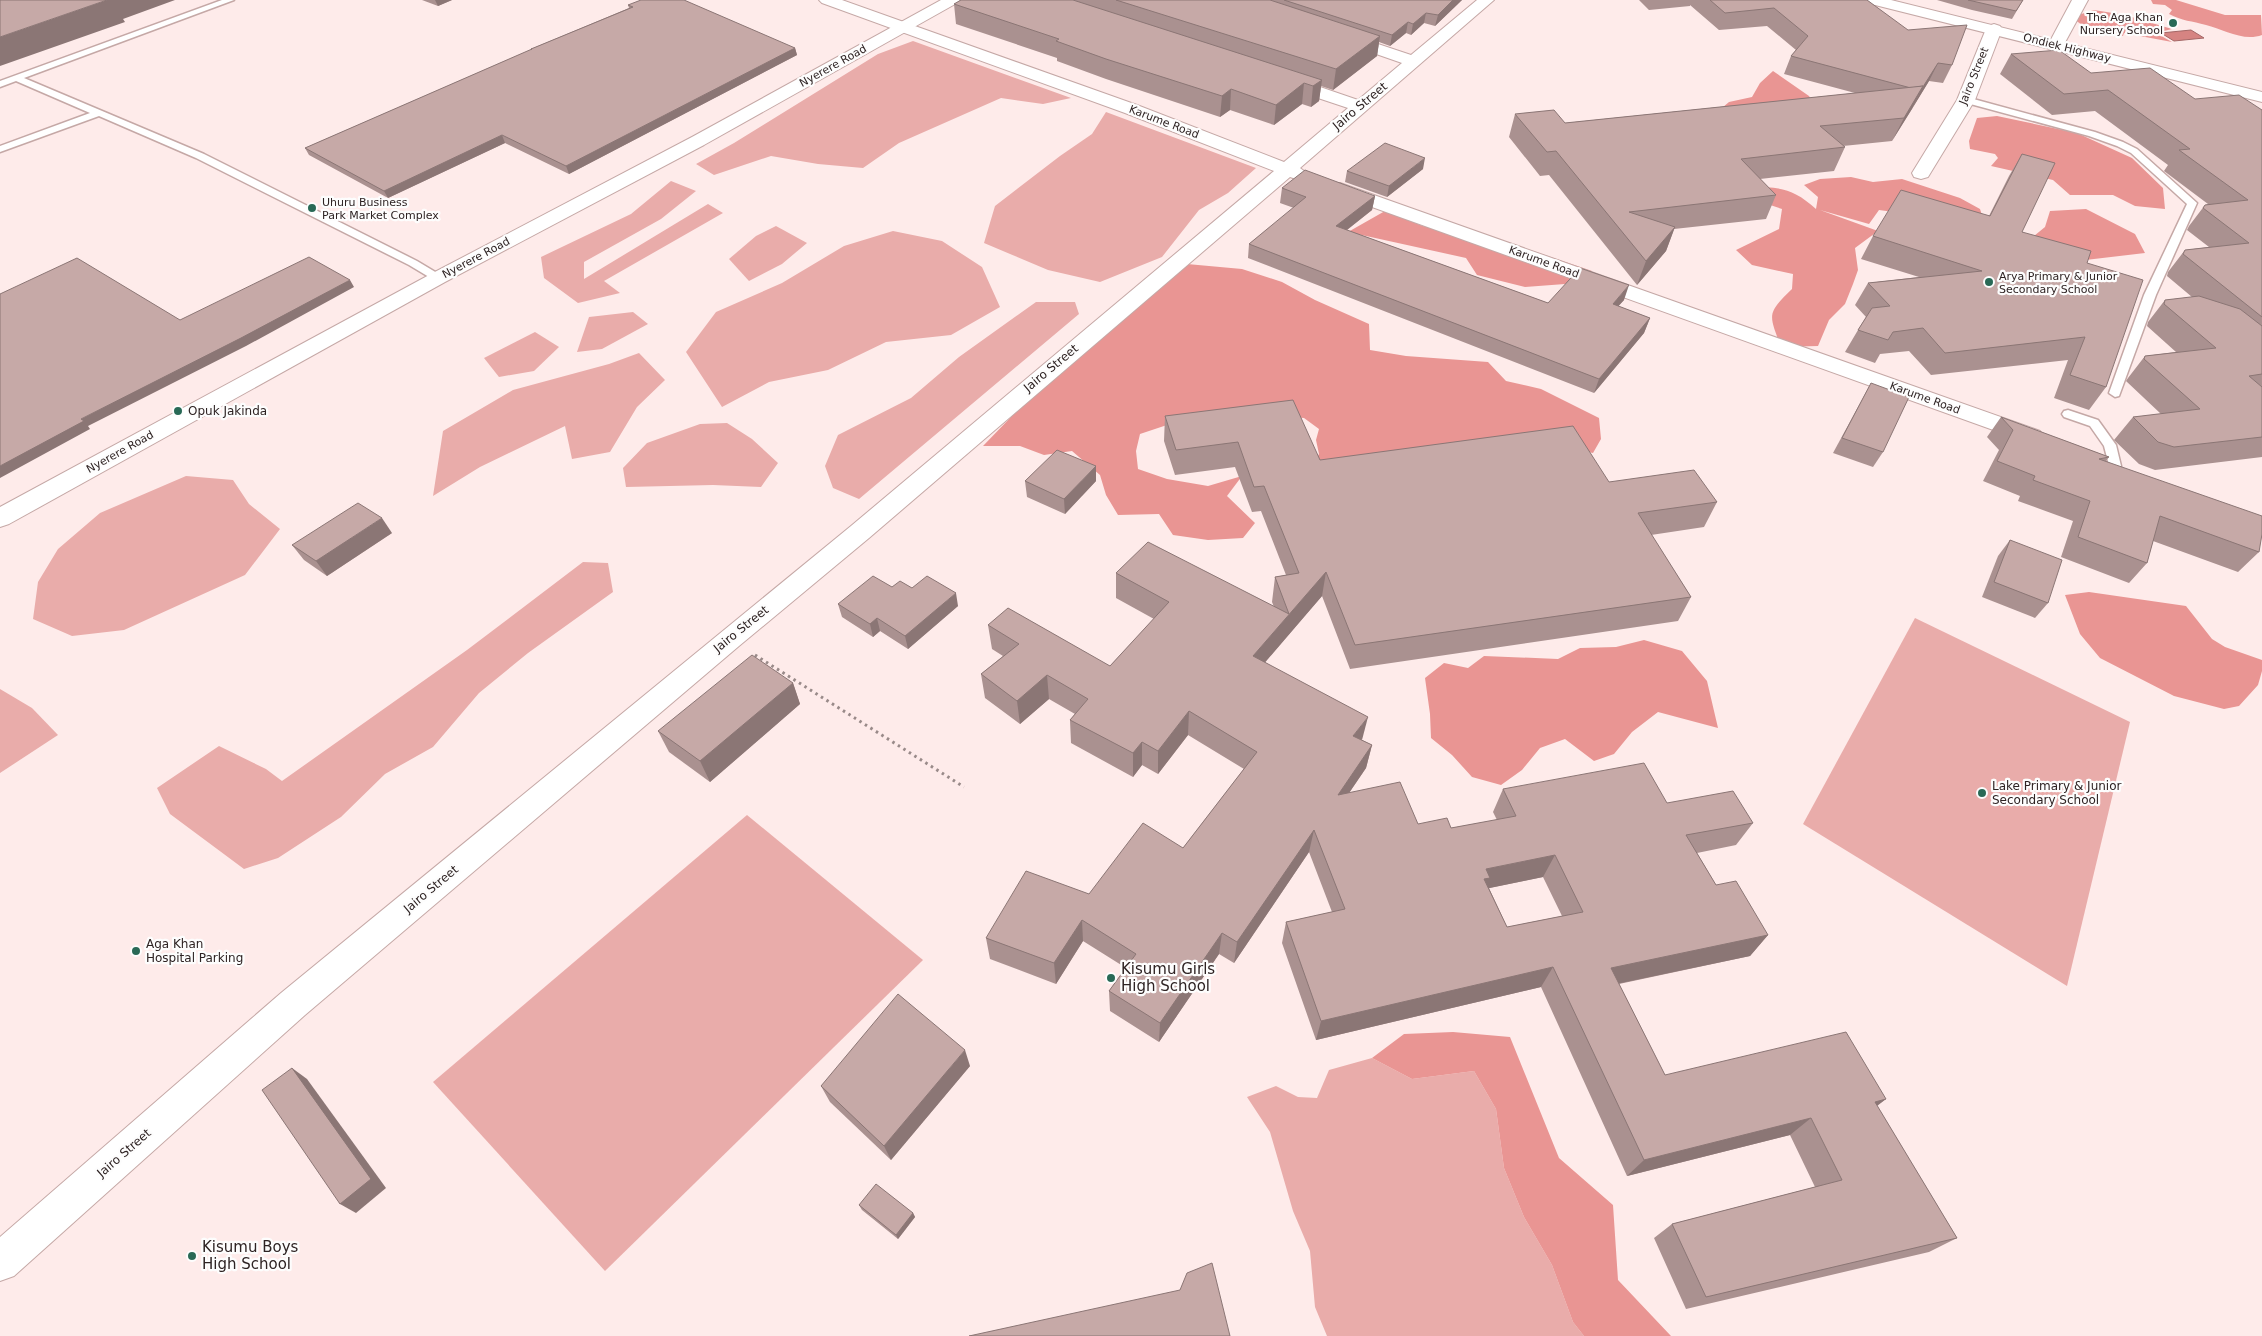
<svg xmlns="http://www.w3.org/2000/svg" width="2262" height="1336" viewBox="0 0 2262 1336" font-family="'DejaVu Sans',sans-serif">
<style>
.green{fill:#e9acaa}
.forest{fill:#e99593}
.water{fill:#d68482;stroke:#a46766}
.lines{fill:none;stroke-linecap:round;stroke-linejoin:round}
.service-casing{stroke:#c5a8a6;stroke-width:3}
.minor-casing{stroke:#c5a8a6;stroke-width:2}
.secondary-casing{stroke:#c5a8a6;stroke-width:2}
.path{stroke:#998a89;stroke-width:3;stroke-dasharray:2.5 4;stroke-linecap:butt}
.service{fill:#fff;fill-rule:evenodd}
.minor{fill:#fff;fill-rule:evenodd}
.secondary{fill:#fff;fill-rule:evenodd}
.wall{fill:#aa9190;fill-rule:evenodd}
.shaded-wall{fill:#8b7675}
.building{fill:#c6a9a7;stroke:#8b7675;fill-rule:evenodd}
.poi-dot{fill:#296956;stroke:#fdfdfd;stroke-width:2}
.labels{text-anchor:middle;dominant-baseline:central;stroke-width:4.5;stroke-linejoin:round;paint-order:stroke}
.far-poi-label{font-size:11px;fill:#2e2323;stroke:#fdfdfd;text-anchor:start}
.far-street-label{font-size:11px;fill:#2e2323;stroke:#fdfdfd}
.street-label{font-size:12px;fill:#2e2323;stroke:#fdfdfd}
.poi-label{font-size:12px;fill:#2e2323;stroke:#fdfdfd;text-anchor:start}
.near-poi-label{font-size:15px;fill:#2e2323;stroke:#fdfdfd;text-anchor:start}
</style>
<rect width="100%" height="100%" fill="#feebea"/>
<g class="green">
<polygon points="913,41 1071,98 1043,104 1001,98 899,143 863,168 818,164 771,156 714,175 696,164 734,143 878,54"/>
<polygon points="1106,112 1256,168 1228,193 1199,210 1162,257 1100,282 1048,270 984,243 995,206 1060,156 1092,134"/>
<polygon points="671,181 696,191 661,219 584,262 584,279 708,204 723,213 604,281 620,293 578,303 544,278 541,257 631,214"/>
<polygon points="776,226 807,243 782,264 749,281 729,259 756,236"/>
<polygon points="893,231 942,241 982,267 1000,307 951,335 886,342 828,370 769,382 722,407 686,352 716,312 782,283 844,246"/>
<polygon points="1036,302 1075,302 1079,314 859,499 833,488 825,466 838,435 911,398 959,357"/>
<polygon points="633,312 648,324 602,349 577,352 589,317"/>
<polygon points="535,332 559,347 534,371 499,377 484,358"/>
<polygon points="639,353 665,380 637,407 610,452 572,459 565,426 480,467 433,496 443,431 513,390 609,364"/>
<polygon points="727,423 752,439 778,463 761,487 713,485 626,487 623,468 647,443 700,424"/>
<polygon points="186,476 233,480 249,504 280,529 245,575 124,630 72,636 33,619 38,582 58,549 100,513"/>
<polygon points="583,562 608,563 613,592 528,653 479,693 433,747 385,774 341,817 278,858 244,869 170,814 157,788 219,746 266,769 282,781 467,650"/>
<polygon points="1915,618 2130,722 2067,986 1803,824"/>
<polygon points="0,689 32,708 58,735 0,773"/>
<polygon points="747,815 923,960 605,1271 433,1082"/>
<polygon points="1372,1058 1412,1079 1474,1071 1496,1109 1504,1168 1524,1217 1552,1265 1573,1322 1584,1336 1327,1336 1315,1307 1310,1251 1293,1211 1270,1132 1247,1097 1276,1086 1298,1097 1317,1098 1329,1070"/>
</g>
<g class="forest">
<path d="M2151,0H2176L2225,15H2261L2262,35C2243,42 2223,29 2206,25C2192,21 2182,21 2169,14L2172,10L2165,5L2153,4Z"/>
<polygon points="2094,10 2125,15 2172,29 2156,33 2172,42 2124,33 2123,36 2091,31 2075,20 2075,16"/>
<polygon points="1773,71 1809,96 1819,112 1716,113 1729,102 1752,97 1760,83"/>
<polygon points="1997,116 2077,133 2132,158 2163,188 2165,209 2135,206 2113,195 2070,195 2053,180 1991,166 1998,158 1995,154 1970,149 1969,141 1977,118"/>
<path d="M1851,177L1873,182L1902,179L1960,198L1980,209L1982,215L1901,213L1879,210L1869,224L1820,210L1878,231L1855,248L1858,270L1853,284L1845,304L1829,320L1818,346L1781,347C1769,314 1766,314 1792,289L1793,274L1752,265L1736,250L1779,229L1782,209L1752,199L1744,187C1776,187 1791,186 1816,209L1818,197L1804,185L1820,179Z"/>
<polygon points="2086,209 2135,234 2145,253 2077,261 2034,236 2045,227 2050,211"/>
<polygon points="1385,211 1423,226 1492,237 1592,271 1565,284 1525,287 1477,275 1466,258 1348,232"/>
<polygon points="1187,264 1242,269 1282,282 1315,300 1369,324 1370,350 1406,356 1488,362 1506,381 1541,389 1599,418 1601,439 1593,453 1550,444 1310,469 1319,454 1316,440 1319,429 1304,418 1241,413 1167,425 1140,434 1136,451 1138,469 1167,479 1208,486 1242,476 1227,496 1255,523 1243,538 1208,540 1173,535 1159,514 1118,515 1106,495 1100,475 1072,451 1044,455 1020,446 983,446 1012,416 1044,387"/>
<polygon points="2089,592 2186,606 2212,639 2225,647 2262,660 2262,671 2258,685 2239,706 2224,709 2174,696 2100,658 2080,634 2065,595"/>
<polygon points="1644,640 1682,651 1707,681 1718,728 1658,712 1632,732 1614,754 1594,761 1565,739 1540,748 1522,770 1501,785 1472,777 1452,755 1431,738 1430,714 1425,678 1444,663 1468,668 1484,656 1558,659 1580,648 1616,647"/>
<polygon points="1453,1032 1510,1037 1559,1158 1613,1205 1618,1280 1671,1336 1584,1336 1573,1322 1552,1265 1524,1217 1504,1168 1496,1109 1474,1071 1412,1079 1372,1058 1404,1034"/>
</g>
<polygon class="water" points="2191,30 2204,38 2174,41 2161,33"/>
<g class="lines">
<g class="service-casing">
<g id="service">
<polygon points="222,0 234,0 24,78 204,154 417,261 442,276 444,278 442,280 434,280 409,265 196,158 99,116 0,152 0,146 90,113 16,81 0,87 0,81"/>
<polygon points="1966,97 2095,132 2123,142 2137,149 2197,203 2156,295 2119,396 2115,397 2109,393 2144,295 2187,204 2131,153 2117,146 2089,136 1963,102 1961,100"/>
<polygon points="2068,410 2098,420 2116,445 2121,466 2120,469 2110,469 2104,446 2090,426 2064,417 2062,414 2064,411"/>
</g>
</g>
<g class="minor-casing">
<g id="minor">
<polygon points="819,0 842,0 1137,105 1284,162 1348,108 1279,85 1277,81 1279,77 1291,77 1358,100 1402,63 1336,40 1334,37 1336,34 1348,34 1411,55 1477,0 1494,0 1300,168 1308,174 1306,178 1299,180 1290,177 869,538 739,646 305,1015 14,1276 0,1281 0,1237 281,993 851,526 1274,171 1125,113 822,3"/>
<polygon points="2072,0 2088,0 2062,48 2050,48 2048,45"/>
<polygon points="1994,24 2000,26 2002,29 1975,100 1928,177 1921,179 1914,177 1912,173 1957,100 1986,29 1988,26"/>
<polygon points="1340,183 2040,431 2044,436 2040,441 2032,444 2024,441 1333,193 1331,189 1333,185"/>
</g>
</g>
<g class="secondary-casing">
<g id="secondary">
<polygon points="941,0 960,0 957,3 704,145 445,282 9,524 0,527 0,507 431,274 692,137"/>
<polygon points="1864,0 1891,0 2262,92 2262,102 1867,3"/>
</g>
</g>
<polyline class="path" points="755,655 964,787"/>
<use href="#service" class="service"/>
<use href="#minor" class="minor"/>
<use href="#secondary" class="secondary"/>
</g>
<g class="wall">
<polygon points="422,0 452,0 438,6"/>
<polygon points="961,0 1462,0 1435,26 1424,23 1411,35 1406,33 1390,46 1379,42 1377,56 1333,90 1321,86 1319,101 1311,107 1302,104 1274,125 1230,110 1220,117 1106,79 1057,61 1057,58 956,24 954,4"/>
<polygon points="1639,0 1867,0 1952,65 1943,83 1929,81 1892,141 1843,146 1845,147 1834,171 1760,179 1776,195 1766,219 1674,229 1666,251 1637,285 1549,175 1540,176 1509,137 1515,114 1565,123 1855,93 1784,74 1791,56 1796,50 1767,26 1719,30 1690,5 1690,6 1649,10"/>
<polygon points="1937,0 2023,0 2012,19 1972,10"/>
<polygon points="628,5 795,48 797,55 569,174 505,143 388,198 309,155 305,148 531,50 531,49 629,8"/>
<polygon points="2011,54 2195,99 2262,110 2262,457 2155,470 2139,464 2114,440 2133,417 2161,414 2126,381 2128,378 2145,356 2176,352 2147,326 2148,322 2165,300 2192,297 2167,276 2168,272 2185,250 2209,247 2187,230 2189,226 2205,205 2208,204 2164,171 2168,165 2095,111 2052,115 2000,74"/>
<polygon points="2022,154 2022,232 2087,263 2106,387 2089,410 2054,398 2068,360 1931,375 1909,351 1880,354 1875,363 1845,352 1858,330 1866,317 1855,305 1868,283 1919,277 1861,259 1873,236 1989,216 2009,176"/>
<polygon points="1423,169 1387,197 1345,182 1347,171"/>
<polygon points="1282,188 1375,196 1372,210 1347,230 1548,303 1624,300 1618,306 1650,318 1644,333 1594,393 1248,258 1249,244 1294,208 1280,203"/>
<polygon points="1871,383 1883,452 1873,467 1833,453"/>
<path d="M1165,416L1320,460L1609,482L1717,502L1704,527L1651,535L1691,597L1678,621L1350,669L1322,596L1265,662L1362,740L1372,745L1366,768L1349,793L1418,824L1451,828L1497,820L1493,812L1503,789L1667,803L1753,823L1736,845L1697,853L1716,885L1768,935L1750,956L1619,984L1665,1075L1886,1099L1877,1106L1957,1238L1929,1252L1686,1309L1654,1238L1672,1224L1815,1187L1790,1135L1627,1176L1541,987L1316,1040L1282,943L1286,922L1332,912L1309,852L1234,963L1219,954L1159,1042L1110,1011L1109,991L1126,968L1083,941L1056,984L990,959L986,938L1089,894L1183,848L1244,769L1188,735L1158,774L1142,765L1133,777L1071,743L1070,720L1075,714L1049,699L1020,724L985,698L981,674L1003,656L992,649L988,625L1110,666L1154,619L1116,598V573L1274,607L1272,602L1275,577L1286,575L1261,511L1252,512L1235,467L1175,475L1164,441ZM1543,877L1562,916L1507,927L1489,888Z"/>
<polygon points="2001,417 2109,457 2106,461 2259,552 2238,572 2153,541 2147,563 2129,583 2061,557 2073,521 2018,501 2020,496 1983,481 1999,450 1987,437"/>
<polygon points="1025,481 1096,481 1065,514 1027,497"/>
<polygon points="392,533 327,576 304,560 292,545"/>
<polygon points="2010,540 2048,603 2035,618 1982,597 1998,556"/>
<polygon points="892,587 912,588 958,606 908,649 880,631 873,637 842,617 838,604"/>
<polygon points="793,683 800,704 710,782 669,752 658,731"/>
<polygon points="970,1066 891,1160 830,1102 821,1086"/>
<polygon points="859,1205 913,1213 915,1217 898,1239 862,1210"/>
</g>
<g class="shaded-wall">
<polygon points="107,0 175,0 123,19 125,22 0,66 0,37"/>
<polygon points="435,0 452,0 438,6"/>
<polygon points="1453,0 1462,0 1435,26 1438,15"/>
<polygon points="1426,13 1424,23 1411,35 1413,24"/>
<polygon points="1408,22 1406,33 1390,46 1392,35"/>
<polygon points="1380,36 1377,56 1333,90 1336,69"/>
<polygon points="795,48 797,55 569,174 566,166"/>
<polygon points="1938,63 1929,81 1912,109 1921,90"/>
<polygon points="1322,80 1319,101 1311,107 1313,86"/>
<polygon points="1304,83 1302,104 1274,125 1276,105"/>
<polygon points="1923,86 1912,109 1892,141 1904,118"/>
<polygon points="1231,89 1230,110 1220,117 1222,96"/>
<polygon points="502,135 505,143 388,198 384,191"/>
<polygon points="1425,158 1423,169 1387,197 1389,186"/>
<polygon points="1375,196 1372,210 1334,240 1336,226"/>
<polygon points="1675,227 1666,251 1637,285 1646,261"/>
<polygon points="350,280 354,287 246,346 88,426 90,429 0,478 0,466 81,419"/>
<polygon points="1629,285 1624,300 1607,319 1613,304"/>
<polygon points="1650,318 1644,333 1594,393 1599,379"/>
<polygon points="1096,466 1096,481 1065,514 1064,499"/>
<polygon points="382,518 392,533 327,576 316,561"/>
<polygon points="1326,572 1322,596 1250,680 1253,656"/>
<polygon points="956,593 958,606 908,649 905,636"/>
<polygon points="877,618 880,631 873,637 870,624"/>
<polygon points="1047,675 1049,699 1020,724 1017,701"/>
<polygon points="793,683 800,704 710,782 700,761"/>
<polygon points="1189,711 1188,735 1158,774 1158,751"/>
<polygon points="1368,717 1362,740 1353,736"/>
<polygon points="1142,742 1142,765 1133,777 1133,753"/>
<polygon points="1372,745 1366,768 1332,818 1338,795"/>
<polygon points="1314,830 1309,852 1234,963 1237,942"/>
<polygon points="1555,855 1543,877 1485,889 1480,899 1486,869"/>
<polygon points="1082,920 1083,941 1056,984 1054,963"/>
<polygon points="1222,933 1219,954 1159,1042 1160,1023"/>
<polygon points="1768,935 1750,956 1597,988 1611,968"/>
<polygon points="1553,967 1541,987 1316,1040 1321,1021"/>
<polygon points="965,1050 970,1066 891,1160 884,1146"/>
<polygon points="292,1068 307,1079 386,1188 356,1213 340,1204"/>
<polygon points="1886,1099 1863,1116 1875,1102"/>
<polygon points="1811,1118 1790,1135 1627,1176 1644,1160"/>
<polygon points="913,1213 915,1217 898,1239 896,1235"/>
</g>
<g class="building">
<polygon points="0,0 107,0 0,37"/>
<polygon points="641,0 684,0 795,48 566,166 502,135 384,191 305,148 532,49 531,49 633,7 628,5"/>
<polygon points="961,0 1073,0 1322,80 1313,86 1304,83 1276,105 1231,89 1222,96 1106,59 1056,41 1059,39 954,4"/>
<polygon points="1116,0 1270,0 1380,36 1336,69"/>
<polygon points="1284,0 1453,0 1438,15 1426,13 1413,24 1408,22 1392,35"/>
<polygon points="1710,0 1867,0 1908,30 1967,25 1952,65 1938,63 1921,90 1923,86 1911,88 1791,56 1808,36 1774,8 1725,13"/>
<polygon points="1968,0 2023,0 2016,11"/>
<polygon points="2059,50 2091,73 2150,68 2195,99 2239,95 2262,110 2262,317 2183,254 2185,250 2249,243 2203,208 2205,205 2248,200 2179,150 2190,149 2108,90 2064,94 2011,54"/>
<polygon points="1923,86 1904,118 1820,126 1845,147 1741,159 1776,195 1629,212 1675,227 1646,261 1556,151 1547,152 1515,114 1554,110 1565,123"/>
<polygon points="1385,143 1425,158 1389,186 1347,171"/>
<polygon points="2022,154 2055,163 2022,232 2091,251 2087,263 2143,280 2106,387 2070,375 2085,337 1945,353 1923,328 1893,332 1888,340 1858,330 1872,308 1890,306 1868,283 1982,271 1873,236 1901,190 1990,216"/>
<polygon points="1305,170 1375,196 1336,226 1548,303 1580,268 1629,285 1613,304 1650,318 1599,379 1249,244 1306,197 1282,188"/>
<polygon points="309,257 350,280 241,338 81,419 84,421 0,466 0,294 77,258 180,320"/>
<polygon points="2199,296 2240,309 2262,326 2262,374 2249,376 2262,387 2262,437 2174,447 2158,442 2133,417 2200,409 2144,359 2145,356 2216,348 2164,304 2165,300"/>
<polygon points="1871,383 1909,397 1883,452 1842,438"/>
<path d="M1293,400L1320,460L1573,426L1609,482L1694,470L1717,502L1638,513L1691,597L1355,645L1326,572L1253,656L1368,717L1353,736L1372,745L1338,795L1400,782L1418,824L1447,818L1451,828L1516,816L1503,789L1644,763L1667,803L1733,791L1753,823L1686,835L1716,885L1736,881L1768,935L1611,968L1665,1075L1846,1032L1886,1099L1875,1102L1957,1238L1706,1297L1672,1224L1842,1180L1811,1118L1644,1160L1553,967L1321,1021L1286,922L1345,909L1314,830L1237,942L1222,933L1160,1023L1109,991L1136,954L1082,920L1054,963L986,938L1026,871L1089,894L1143,823L1183,848L1257,752L1189,711L1158,751L1142,742L1133,753L1070,720L1088,699L1047,675L1017,701L981,674L1019,644L988,625L1008,608L1110,666L1169,602L1116,573L1148,542L1289,614L1275,577L1299,573L1264,486L1254,487L1238,442L1176,450L1165,416ZM1555,855L1583,912L1507,927L1484,879L1490,878L1486,869Z"/>
<polygon points="2001,417 2109,457 2099,459 2262,516 2262,534 2259,552 2160,516 2147,563 2078,537 2090,501 2033,480 2035,476 1997,461 2013,430"/>
<polygon points="1057,450 1096,466 1064,499 1025,481"/>
<polygon points="358,503 382,518 316,561 292,545"/>
<polygon points="2010,540 2062,560 2048,603 1994,582"/>
<polygon points="873,576 892,587 900,581 912,588 927,576 956,593 905,636 877,618 870,624 838,604"/>
<polygon points="752,655 793,683 700,761 658,731"/>
<polygon points="898,994 965,1050 884,1146 821,1086"/>
<polygon points="292,1068 371,1179 340,1204 262,1090"/>
<polygon points="876,1184 913,1213 896,1235 859,1205"/>
<polygon points="1212,1263 1230,1336 969,1336 1180,1290 1187,1273"/>
</g>
<g class="poi-dot">
<circle cx="2173" cy="23" r="5"/>
<circle cx="312" cy="208" r="5"/>
<circle cx="1989" cy="282" r="5"/>
<circle cx="178" cy="411" r="5"/>
<circle cx="1982" cy="793" r="5"/>
<circle cx="136" cy="951" r="5"/>
<circle cx="1111" cy="978" r="5"/>
<circle cx="192" cy="1256" r="5"/>
</g>
<g class="labels">
<g class="far-poi-label">
<text x="2163" y="17" text-anchor="end">The Aga Khan<tspan x="2163" dy="13">Nursery School</tspan></text>
<text x="322" y="202">Uhuru Business<tspan x="322" dy="13">Park Market Complex</tspan></text>
<text x="1999" y="276">Arya Primary &amp; Junior<tspan x="1999" dy="13">Secondary School</tspan></text>
</g>
<g class="far-street-label">
<text transform="translate(2067 48) rotate(14)">Ondiek Highway</text>
<text transform="translate(833 66) rotate(-29)">Nyerere Road</text>
<text transform="translate(1974 76) rotate(-68)">Jairo Street</text>
<text transform="translate(1164 122) rotate(21)">Karume Road</text>
<text transform="translate(476 258) rotate(-28)">Nyerere Road</text>
<text transform="translate(1544 262) rotate(20)">Karume Road</text>
<text transform="translate(1925 398) rotate(20)">Karume Road</text>
<text transform="translate(120 452) rotate(-29)">Nyerere Road</text>
</g>
<g class="street-label">
<text transform="translate(1360 106) rotate(-40)">Jairo Street</text>
<text transform="translate(1051 368) rotate(-40)">Jairo Street</text>
<text transform="translate(741 629) rotate(-39)">Jairo Street</text>
<text transform="translate(431 889) rotate(-40)">Jairo Street</text>
<text transform="translate(124 1153) rotate(-41)">Jairo Street</text>
</g>
<g class="poi-label">
<text x="188" y="411">Opuk Jakinda</text>
<text x="1992" y="786">Lake Primary &amp; Junior<tspan x="1992" dy="14">Secondary School</tspan></text>
<text x="146" y="944">Aga Khan<tspan x="146" dy="14">Hospital Parking</tspan></text>
</g>
<g class="near-poi-label">
<text x="1121" y="969">Kisumu Girls<tspan x="1121" dy="17">High School</tspan></text>
<text x="202" y="1247">Kisumu Boys<tspan x="202" dy="17">High School</tspan></text>
</g>
</g>
</svg>
